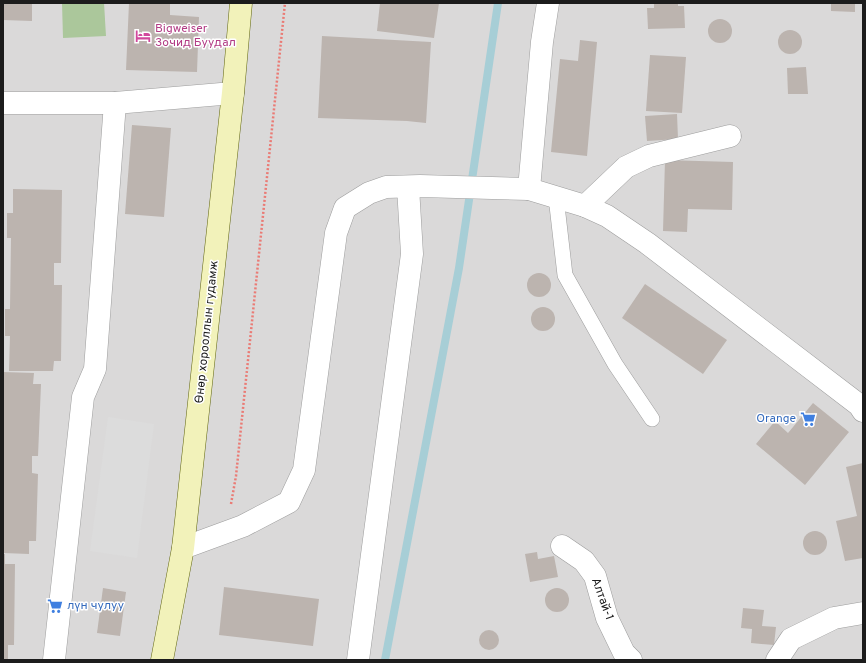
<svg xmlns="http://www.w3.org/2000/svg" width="866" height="663" viewBox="0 0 866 663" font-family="Overpass,sans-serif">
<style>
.residential{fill:#dad9d9}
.forest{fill:#abc79b}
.parking{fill:#dcdcdc}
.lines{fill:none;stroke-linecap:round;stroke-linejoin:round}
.stream{stroke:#a7ced6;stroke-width:8}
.building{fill:#bcb4af}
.lane-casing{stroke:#9d9d9d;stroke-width:16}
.street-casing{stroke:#9d9d9d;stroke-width:23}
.secondary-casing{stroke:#616610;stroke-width:23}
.path{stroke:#ea7b75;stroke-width:2.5;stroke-dasharray:2 2;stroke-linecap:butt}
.lane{stroke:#fff;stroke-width:15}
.street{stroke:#fff;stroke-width:22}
.secondary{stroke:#f2f2ba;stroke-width:22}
.labels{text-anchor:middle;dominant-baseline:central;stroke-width:3;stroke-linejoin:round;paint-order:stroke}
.hotel-label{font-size:12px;fill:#b23c85;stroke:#fff;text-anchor:start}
.street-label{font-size:12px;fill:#1c1c1c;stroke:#fff}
.shop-label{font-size:12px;fill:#366cbe;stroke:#fff;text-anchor:end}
</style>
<rect width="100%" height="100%" fill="#ece8e2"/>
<rect class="residential" x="3" y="3" width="860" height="657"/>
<polygon class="forest" points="62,3 104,3 106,36 63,38"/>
<polygon class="parking" points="108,417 154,424 137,558 90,551"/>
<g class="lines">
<polyline class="stream" points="385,660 459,268 498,3"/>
</g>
<g class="building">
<polygon points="3,3 32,3 32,21 3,20"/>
<polygon points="129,3 170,3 170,15 199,17 197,72 126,70"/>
<polygon points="380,3 439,3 434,38 377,31"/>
<polygon points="654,3 678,3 678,6 684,6 685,28 648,29 647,8 654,8"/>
<polygon points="831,3 855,3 855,12 831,11"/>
<circle cx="720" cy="31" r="12"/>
<circle cx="790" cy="42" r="12"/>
<polygon points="322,36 431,42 426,123 407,121 318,118"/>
<polygon points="580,40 597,42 587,156 551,152 560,59 578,61"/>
<polygon points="650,55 686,57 682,113 646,111"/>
<polygon points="806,67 808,94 788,94 787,68"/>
<polygon points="677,114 678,139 647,141 645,116"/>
<polygon points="132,125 171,128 164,217 125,214"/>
<polygon points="665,160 733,162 732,210 688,209 687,232 663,231"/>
<polygon points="13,189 62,190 61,263 54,263 54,285 62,285 61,361 54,361 53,371 9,371 10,336 5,336 5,309 10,309 11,238 7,238 7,213 13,213"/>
<circle cx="539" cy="285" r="12"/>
<polygon points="645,284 727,340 703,374 622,318"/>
<circle cx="543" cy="319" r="12"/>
<polygon points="3,372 34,373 33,384 41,384 38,456 32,456 32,473 38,474 36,541 29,541 29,554 3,553"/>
<polygon points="813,403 849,432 805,485 756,444 775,421 788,433"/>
<polygon points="863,463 863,558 845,561 836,521 857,516 846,467"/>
<circle cx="815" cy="543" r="12"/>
<polygon points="537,552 538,559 554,556 558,577 530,582 525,554"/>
<polygon points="3,554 5,554 5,564 15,564 14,645 8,645 8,660 3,660"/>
<polygon points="224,587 319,599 313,646 219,635"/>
<circle cx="557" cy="600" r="12"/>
<polygon points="103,588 126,592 120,636 97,633"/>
<polygon points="743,608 764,610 762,626 776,627 774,645 751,643 752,629 741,628"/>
<circle cx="489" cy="640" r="10"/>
</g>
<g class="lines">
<g class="lane-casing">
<polyline id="lane" points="556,197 565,275 615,364 652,419"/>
</g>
<g class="street-casing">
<g id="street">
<polyline points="3,103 115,103 233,93"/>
<polyline points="529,189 542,42 548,3"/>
<polyline points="585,206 626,167 649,156 730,136"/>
<polyline points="562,546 584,561 595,576 607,618 624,653 631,660"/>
<polyline points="183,548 243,526 289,502 304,470 336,233 345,208 369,193 386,187 420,186 529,189 585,206 607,216 647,243 859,405 863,411"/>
<polyline points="54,660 83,397 95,369 115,103"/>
<polyline points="358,660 412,254 408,187"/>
<polyline points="777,660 791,639 834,618 863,613"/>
</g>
</g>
<g class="secondary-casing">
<polyline id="secondary" points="162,660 183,548 233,93 241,3"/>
</g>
<polyline class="path" points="231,504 236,476 285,3"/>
<use href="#lane" class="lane"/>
<use href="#street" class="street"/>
<use href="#secondary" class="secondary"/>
</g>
<defs>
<g id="hotel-bare" transform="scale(1.2)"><path d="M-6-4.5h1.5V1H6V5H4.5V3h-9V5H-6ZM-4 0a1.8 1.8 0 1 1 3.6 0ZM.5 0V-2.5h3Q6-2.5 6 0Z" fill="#d1479c" stroke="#fff" stroke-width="2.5" paint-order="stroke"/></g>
<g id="supermarket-bare" transform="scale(1.2)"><path d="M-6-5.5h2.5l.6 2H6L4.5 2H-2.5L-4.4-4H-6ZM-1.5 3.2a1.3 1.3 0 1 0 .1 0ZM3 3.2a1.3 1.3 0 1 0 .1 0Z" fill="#3f7fe0" stroke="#fff" stroke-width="2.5" paint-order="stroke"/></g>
</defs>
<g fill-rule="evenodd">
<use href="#hotel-bare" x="143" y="36"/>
<use href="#supermarket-bare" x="808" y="419"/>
<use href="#supermarket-bare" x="55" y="606"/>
</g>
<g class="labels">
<g class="hotel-label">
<text x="155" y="29">Bigweiser<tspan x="155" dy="14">3очид Буудал</tspan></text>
</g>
<g class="street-label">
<text transform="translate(207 332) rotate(-84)">Өнөр хорооллын гудамж</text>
<text transform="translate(602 599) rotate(70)">Алтай-1</text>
</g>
<g class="shop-label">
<text x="796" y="419">Orange</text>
<text x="67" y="606" text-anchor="start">лүн чулуу</text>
</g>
</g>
<rect width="866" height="663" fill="none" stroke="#1c1c1c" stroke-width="8"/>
</svg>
